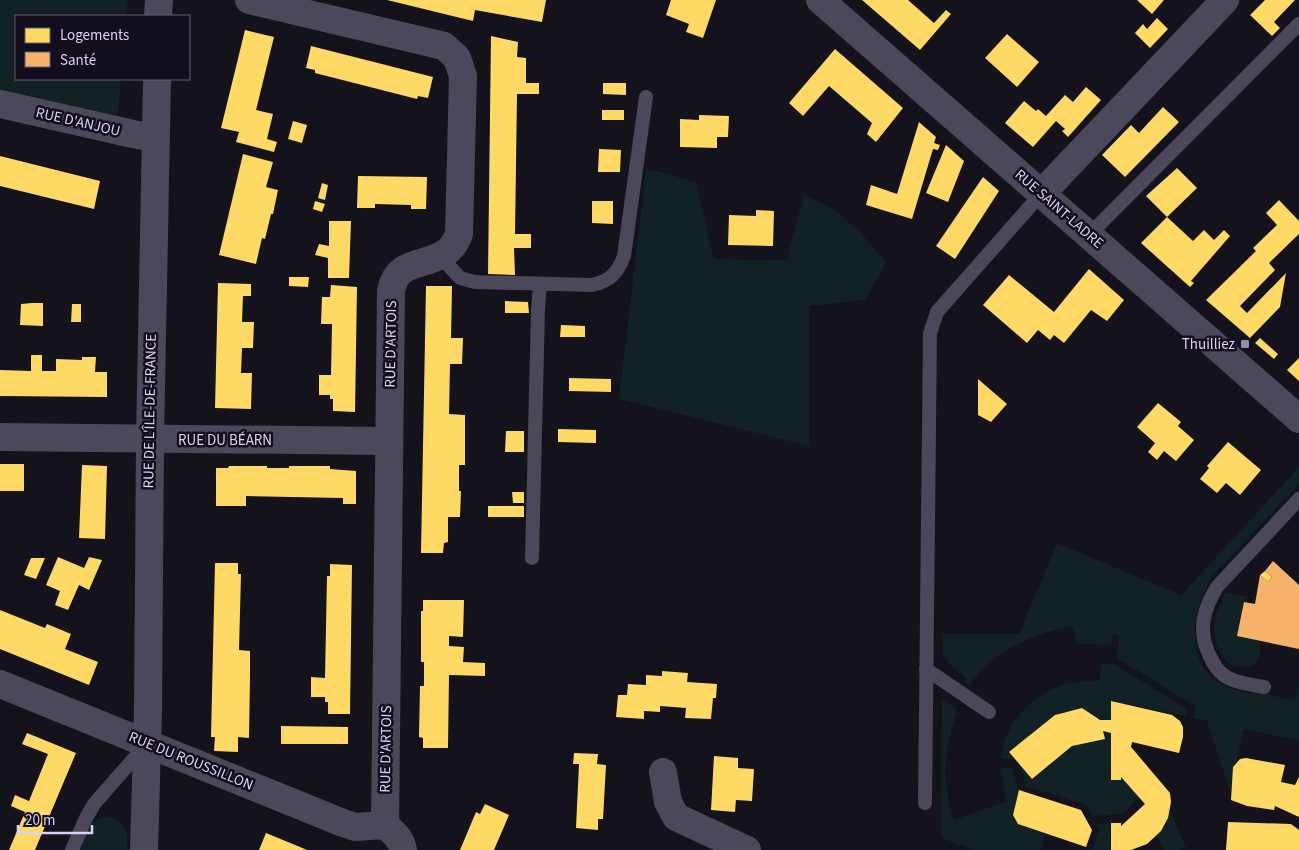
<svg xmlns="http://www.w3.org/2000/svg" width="1299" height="850" viewBox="0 0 1299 850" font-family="'Source Sans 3',sans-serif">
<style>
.green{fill:#122124}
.homes{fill:#ffd966}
.health{fill:#f6b26b}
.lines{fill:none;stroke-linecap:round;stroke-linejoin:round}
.service{stroke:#4b4859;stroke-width:14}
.minor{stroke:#4b4859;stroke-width:28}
.tertiary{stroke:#4b4859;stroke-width:28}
.poi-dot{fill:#958eab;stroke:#130e1d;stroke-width:2}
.labels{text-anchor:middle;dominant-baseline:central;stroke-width:5;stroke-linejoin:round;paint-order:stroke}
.street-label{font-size:15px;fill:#dbd0f9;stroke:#130e1d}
.poi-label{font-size:15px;fill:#dbd0f9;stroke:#130e1d;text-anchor:end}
</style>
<rect width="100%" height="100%" fill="#14121a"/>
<g class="green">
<polygon points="0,0 128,0 126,16 16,16 16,79 121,79 117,125 0,98"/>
<polygon points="646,168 696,182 714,259 787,260 804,194 834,209 860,232 886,262 866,300 809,306 809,446 619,399"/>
<path d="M1299,467V484L1214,575C1192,604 1183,663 1221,684C1235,692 1250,692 1265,694C1275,696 1285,699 1295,701L1299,683V741L1243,729L1237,760L1233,767L1231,794L1207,721L1193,718L1195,706L1117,658L1119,636L1113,634L1111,645L1076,644L1073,626C1038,632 988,652 970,686L965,682L967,679L950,665L943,656V634H1019L1057,543L1181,595Z"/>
<path d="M1225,592L1247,597L1244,602L1237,636L1260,641C1260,648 1261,658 1255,663C1253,666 1248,666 1244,667C1223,669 1213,643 1214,625C1215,614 1221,603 1225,592Z"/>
<path d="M1101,663L1116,665L1187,709L1186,716L1111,701V720H1100L1082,708L1055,714L1009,752L1015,759H1001C1003,723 1035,691 1069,683C1079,681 1090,681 1100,681Z"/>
<path d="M942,698L957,710C944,750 941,780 954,820L1007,801L1002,782L1000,767L1012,768L1019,790L1013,815L1018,824L1045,834L1041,850H974L941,838Z"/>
<polygon points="1103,731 1111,733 1111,780 1121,777 1139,798 1122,814 1092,816 1086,805 1025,786 1021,766 1032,779 1072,746"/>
<polygon points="1170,810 1186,848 1180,850 1163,850 1157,835 1166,824"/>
<polygon points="103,816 116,818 127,830 127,850 80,850 91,823"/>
<polygon points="1109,823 1110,850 1093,850 1099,830 1096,824"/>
</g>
<g class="homes">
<polygon points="387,0 546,0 542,22 475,10 473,21"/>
<polygon points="671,0 716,0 703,38 686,32 689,24 666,15"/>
<polygon points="862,0 908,0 934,23 946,10 951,14 920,50"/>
<polygon points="1137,0 1164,0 1152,14"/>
<polygon points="1265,0 1295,0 1274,22 1280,28 1272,36 1250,15"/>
<polygon points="1157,18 1168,29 1150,48 1135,33 1143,24 1147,29"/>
<polygon points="245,30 274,37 256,110 273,114 267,139 277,142 274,152 236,142 239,132 221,128"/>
<polygon points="1007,34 1039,62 1017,87 985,58"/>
<polygon points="491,36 518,42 517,57 526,58 526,83 539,83 539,94 517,94 515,234 531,234 531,248 514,248 515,275 488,274"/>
<polygon points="311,46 433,77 428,98 418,96 417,99 315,73 315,70 306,68"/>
<polygon points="835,49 903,108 876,142 867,134 872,123 829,86 803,116 789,103"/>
<polygon points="603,83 626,83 626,95 603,94"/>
<polygon points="1086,87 1101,100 1068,137 1062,131 1065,129 1056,121 1033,147 1005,123 1024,101 1036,111 1038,109 1046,116 1065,95 1073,102"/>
<polygon points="1163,107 1179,122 1125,177 1102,155 1131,125 1139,133"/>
<rect x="602" y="110" width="22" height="10"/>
<polygon points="699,115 729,116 728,137 717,137 717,148 680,147 680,119 699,120"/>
<polygon points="293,121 307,125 302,143 288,139"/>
<polygon points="919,122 936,137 934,143 940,145 938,150 933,149 912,219 866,205 871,185 897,194"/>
<polygon points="946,145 964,161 948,202 926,193"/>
<polygon points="599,149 621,150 620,172 598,172"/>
<polygon points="243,154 273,162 266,187 278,190 273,214 271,214 265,239 262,238 256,264 219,255"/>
<polygon points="0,156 100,181 94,209 0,186"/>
<polygon points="1177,168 1197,188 1167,217 1146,196"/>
<polygon points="358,176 427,177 426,209 411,209 411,205 375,204 375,208 357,208"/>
<polygon points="983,177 999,191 955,259 936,246"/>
<polygon points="322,183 328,185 325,200 318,198"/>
<polygon points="1279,200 1299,221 1299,234 1269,263 1275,270 1240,306 1247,313 1286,273 1280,307 1250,338 1206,300 1256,251 1253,248 1277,225 1266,213"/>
<polygon points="315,201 325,204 322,212 313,209"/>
<polygon points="592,201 613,201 613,224 592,223"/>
<polygon points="756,210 774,211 773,246 728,245 729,215 756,216"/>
<polygon points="1167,217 1193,241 1204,230 1214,240 1224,230 1230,236 1191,281 1194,283 1190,287 1141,243"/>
<polygon points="329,221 351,221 349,278 328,278 328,258 315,255 319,244 329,246"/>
<polygon points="1089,269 1124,300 1107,321 1091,310 1064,343 1054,335 1050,340 1038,330 1027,343 983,305 1009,275 1054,312"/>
<polygon points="289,277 309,277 308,287 289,286"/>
<polygon points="218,283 251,284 251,296 243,296 242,322 254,322 253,348 242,348 241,373 252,373 251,409 215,408"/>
<polygon points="331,285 357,287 355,412 333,411 333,399 330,399 330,395 319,395 319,375 331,375 332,324 321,324 322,297 330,297"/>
<polygon points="426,286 452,286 451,338 463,338 462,364 450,364 449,414 465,415 465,465 459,465 459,491 461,491 460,517 448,517 448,542 444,543 443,553 421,553"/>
<polygon points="505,301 528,302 529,313 505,313"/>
<polygon points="32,303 43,303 43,326 20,325 21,304"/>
<polygon points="72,304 81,304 81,322 71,322"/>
<polygon points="561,325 585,326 585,337 560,337"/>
<polygon points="1260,338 1278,354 1274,359 1255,343"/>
<polygon points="31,355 42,355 42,371 56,371 56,359 82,360 82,357 96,357 95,372 107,372 107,397 0,396 0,370 31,371"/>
<polygon points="1299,358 1299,381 1287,370"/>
<polygon points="569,378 611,379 611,392 569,391"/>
<polygon points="978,379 1007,404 991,422 978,415"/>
<polygon points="1158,403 1181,422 1178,426 1194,440 1176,461 1164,451 1157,460 1148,452 1155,443 1137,427"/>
<polygon points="558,429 596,430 596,443 558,442"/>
<polygon points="506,431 524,431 524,452 505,452"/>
<polygon points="1228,442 1261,470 1240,495 1226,483 1217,493 1200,479 1209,468 1207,466"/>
<rect x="0" y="464" width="24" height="27"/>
<polygon points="82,465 107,466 105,539 79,538"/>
<polygon points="229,466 267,466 267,468 289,468 289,466 330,466 330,469 356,471 356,504 343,504 343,498 246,496 246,506 216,506 216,468 228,468"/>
<polygon points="512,492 524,492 524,503 513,503"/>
<rect x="488" y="506" width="36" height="11"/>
<polygon points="58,557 84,568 89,557 102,560 89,590 79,585 68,610 55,605 60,591 46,585"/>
<polygon points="31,558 45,558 36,579 24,575"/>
<polygon points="215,563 238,563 238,574 241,574 239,650 250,651 250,676 249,738 238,737 238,752 214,751 215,737 211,737"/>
<polygon points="330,564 352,565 350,714 328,714 328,702 325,702 325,697 311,697 311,677 325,678 327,576 330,576"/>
<polygon points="1265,571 1272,577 1268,582 1260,575"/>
<polygon points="423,600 464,600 463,637 449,636 449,646 464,647 463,662 485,663 485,676 449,675 448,748 423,748 423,738 419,737 420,686 424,686 424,662 421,662 421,611 423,611"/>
<polygon points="0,610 45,628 47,624 71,634 65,649 98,662 89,685 0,649"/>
<polygon points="662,671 688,673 687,682 717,684 716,698 713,698 711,719 685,718 686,708 660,706 660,712 644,711 644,719 616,717 618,695 627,695 628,684 646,685 646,675 662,676"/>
<polygon points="1111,701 1172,715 1180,721 1183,727 1183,737 1179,753 1132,742 1131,747 1170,793 1171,802 1168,818 1161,831 1147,844 1131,850 1111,850 1111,823 1121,823 1121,826 1145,804 1121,777 1121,780 1111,780 1111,733 1103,731 1105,739 1072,746 1032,779 1009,752 1055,715 1082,708 1100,720 1111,720"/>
<polygon points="281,726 348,727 348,744 281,744"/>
<polygon points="27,733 76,753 35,850 9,850 25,812 11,806 15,795 29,801 48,754 22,744"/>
<polygon points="574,753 598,754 597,764 606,765 603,819 598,819 598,830 576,828 579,764 573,764"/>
<polygon points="714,756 738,758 738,768 754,769 752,801 736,800 735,812 711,810"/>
<polygon points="1246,758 1285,765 1281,782 1295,785 1299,777 1299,817 1275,806 1274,810 1247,806 1231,800 1233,767 1240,759"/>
<polygon points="1019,790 1081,810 1092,830 1086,847 1018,824 1013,815"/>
<polygon points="485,804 509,815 494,850 460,850 476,812 480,814"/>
<polygon points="1228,822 1291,824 1299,830 1299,850 1226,850"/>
<polygon points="266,833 300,847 307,850 259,850"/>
</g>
<polygon class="health" points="1273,561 1299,585 1299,649 1237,636 1244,602 1255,604 1260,575 1268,582 1272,577 1265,571"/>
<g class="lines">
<g class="service">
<polyline points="1089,235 1299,24"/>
<path d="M441,257L460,278L475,282L592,285C610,281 618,273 624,256L646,97"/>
<polyline points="532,558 538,309 540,284"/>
<polyline points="926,669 989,712"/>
<path d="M1264,687C1250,684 1231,683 1220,672C1215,667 1211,659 1208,652C1198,629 1204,608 1217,587L1299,499"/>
<polyline points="925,803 930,333 937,312 1041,194"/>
<polyline points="72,850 86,818 94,804 145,746"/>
</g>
<g class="minor">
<path d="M249,0L444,46L457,58L463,76L459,234C445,274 398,250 391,291L385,825C394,833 401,838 403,850"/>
<polyline points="158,16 159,0"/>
<polyline points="0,104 133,134 155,138"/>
<polyline points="1041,194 1225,0"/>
<polyline points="0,437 389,441"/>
<polyline points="0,684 343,823 355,827 385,825"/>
<polyline points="663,772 668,802 676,817 747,850"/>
<polyline points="144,850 148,711 150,440 157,79"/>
</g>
<polyline class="tertiary" points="820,0 1299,419"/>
</g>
<rect class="poi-dot" x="1240" y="339" width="10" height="10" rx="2.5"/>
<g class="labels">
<g class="street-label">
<text transform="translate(78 122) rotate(13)">RUE D'ANJOU</text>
<text transform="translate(1059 209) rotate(41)">RUE SAINT-LADRE</text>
<text transform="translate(391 344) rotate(-89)">RUE D'ARTOIS</text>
<text transform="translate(150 411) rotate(-89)">RUE DE L'ÎLE-DE-FRANCE</text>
<text x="225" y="440">RUE DU BÉARN</text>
<text transform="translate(386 749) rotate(-89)">RUE D'ARTOIS</text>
<text transform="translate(191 761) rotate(22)">RUE DU ROUSSILLON</text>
</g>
<g class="poi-label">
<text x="1235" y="344">Thuilliez</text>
</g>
</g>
<rect x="15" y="15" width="175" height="65" fill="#130e1d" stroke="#635c75"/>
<rect x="25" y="28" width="25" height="15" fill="#ffd966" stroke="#635c75"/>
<text x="60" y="40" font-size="15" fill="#dbd0f9">Logements</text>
<rect x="25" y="52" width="25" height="15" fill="#f6b26b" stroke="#635c75"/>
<text x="60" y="65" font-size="15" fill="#dbd0f9">Santé</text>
<path d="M18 825v8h74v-8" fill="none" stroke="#dbd0f9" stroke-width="2.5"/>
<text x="25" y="825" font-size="15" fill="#dbd0f9" stroke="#130e1d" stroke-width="4" paint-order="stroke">20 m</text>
</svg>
